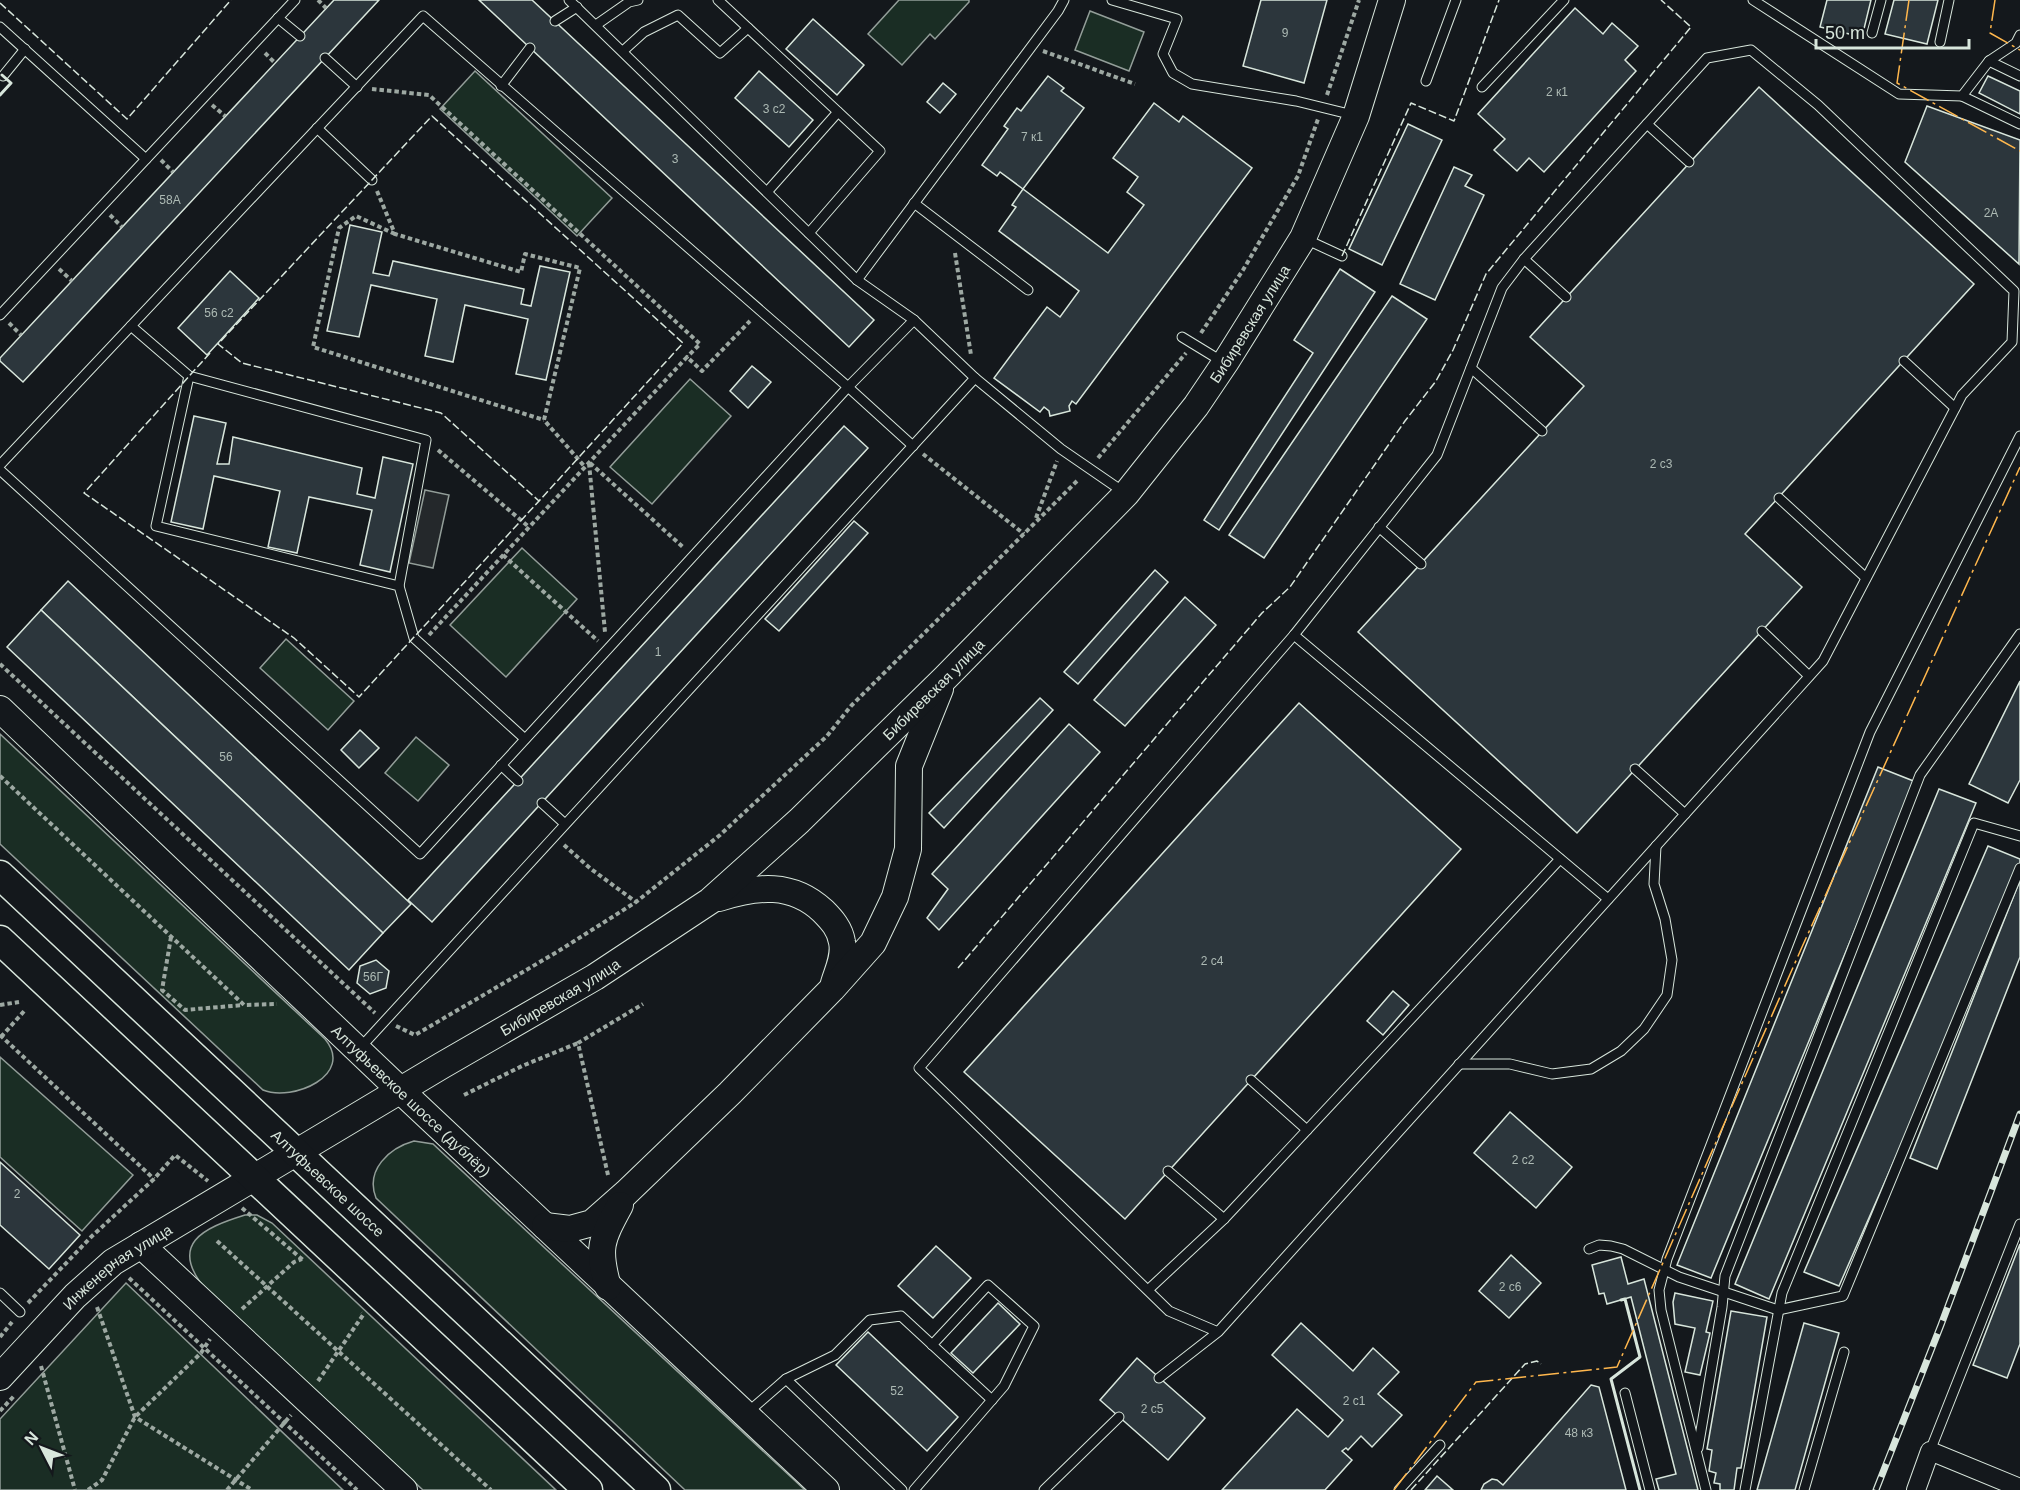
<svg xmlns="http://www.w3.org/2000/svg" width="2020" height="1490" viewBox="0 0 2020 1490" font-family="Helvetica,sans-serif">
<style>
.green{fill:#1a2d24;stroke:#939e99;stroke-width:1.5}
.parking{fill:#24282b;stroke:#939e99;stroke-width:1.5}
.building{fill:#2c363c;stroke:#d8e6dc;stroke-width:1.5}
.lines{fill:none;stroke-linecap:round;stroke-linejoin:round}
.lane-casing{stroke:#d8e6dc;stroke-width:11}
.street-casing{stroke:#d8e6dc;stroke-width:20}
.secondary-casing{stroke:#d8e6dc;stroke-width:28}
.primary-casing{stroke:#d8e6dc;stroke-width:31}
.path{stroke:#9da8a2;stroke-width:4;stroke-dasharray:4.5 3;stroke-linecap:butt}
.lane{stroke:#14181c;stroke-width:9}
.street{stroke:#14181c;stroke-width:18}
.secondary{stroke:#14181c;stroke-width:26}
.primary{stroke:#14181c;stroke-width:28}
.rail-casing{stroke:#d8e6dc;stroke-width:7}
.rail{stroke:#14181c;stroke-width:4.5;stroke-dasharray:14;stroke-linecap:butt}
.fence{stroke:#d8e6dc;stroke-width:1.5;stroke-dasharray:8 3;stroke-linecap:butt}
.wall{stroke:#d8e6dc;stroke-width:3}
.power{stroke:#ffb74d;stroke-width:1.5;stroke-dasharray:21 4.5 3 4.5;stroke-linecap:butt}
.labels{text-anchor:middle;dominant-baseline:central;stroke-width:4.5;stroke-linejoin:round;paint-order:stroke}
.number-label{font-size:12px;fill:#adbab4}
.street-label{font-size:15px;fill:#d8e6dc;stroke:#14181c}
</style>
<rect width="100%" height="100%" fill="#14181c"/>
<g class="green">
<polygon points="899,0 969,0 969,2 935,39 930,34 902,65 868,34"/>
<polygon points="1090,11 1144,32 1129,71 1075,50"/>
<polygon points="475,71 612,198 577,236 440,109"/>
<polygon points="690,379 731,416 652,504 610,467"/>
<polygon points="522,548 577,599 506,677 450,625"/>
<polygon points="286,639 354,701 328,730 260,668"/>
<path d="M0,734L325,1039C355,1075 293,1102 263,1090L0,844Z"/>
<polygon points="416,737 449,765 418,801 385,773"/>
<polygon points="0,1057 133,1175 82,1231 0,1157"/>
<path d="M414,1141L433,1144L805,1490H685L376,1198C365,1170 389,1148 414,1141Z"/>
<path d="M245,1215H257L272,1223L556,1490H423L207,1291C167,1244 203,1228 245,1215Z"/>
<polygon points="126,1283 343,1490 0,1490 0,1419"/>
</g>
<polygon class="parking" points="425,490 449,495 433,568 409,563"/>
<g class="building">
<polygon points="334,0 379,0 23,382 0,361 0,358"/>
<polygon points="479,0 532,0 874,320 849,347"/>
<polygon points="1261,0 1327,0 1304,83 1243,66"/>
<polygon points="1827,0 1871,0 1862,37 1820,27"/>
<polygon points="1894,0 1938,0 1927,44 1885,34"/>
<polygon points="1575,8 1603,34 1612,23 1638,46 1625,60 1636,71 1544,172 1529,158 1517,171 1494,150 1505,139 1478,114"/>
<polygon points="813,19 864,65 837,95 786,49"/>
<polygon points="759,71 813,120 789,147 735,98"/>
<polygon points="1048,76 1064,88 1061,91 1084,108 1023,189 1000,172 997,176 982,165 1008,129 1004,126 1017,108 1021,111"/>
<polygon points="1988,76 2020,91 2020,114 1979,93"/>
<polygon points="943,83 956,94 940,113 927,102"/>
<polygon points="1759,87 1974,284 1745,534 1802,587 1577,833 1358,632 1584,386 1530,337"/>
<polygon points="1154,103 1179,122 1183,116 1252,168 1076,404 1072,401 1069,406 1070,411 1050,416 1049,411 1044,407 1040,412 994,378 1047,307 1060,317 1079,291 999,231 1016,207 1012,205 1023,189 1108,253 1144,205 1127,192 1138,177 1113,158"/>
<polygon points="1927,106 2020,140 2019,264 1905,162"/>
<polygon points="1408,124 1442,140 1382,265 1349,249"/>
<polygon points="1454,167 1472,175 1465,186 1484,195 1435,300 1400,284"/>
<polygon points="350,225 382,232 373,273 389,276 393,261 524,289 521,304 531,306 540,266 570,272 546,380 516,374 528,319 465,305 453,362 425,356 437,299 371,285 359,337 327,331"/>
<polygon points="1340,269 1375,292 1219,530 1204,520 1313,353 1294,340"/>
<polygon points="230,271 259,298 207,355 178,328"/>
<polygon points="1392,296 1427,319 1264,558 1229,535"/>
<polygon points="752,366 771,382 748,408 730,391"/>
<polygon points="194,416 226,423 217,464 229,464 233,437 362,468 357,494 375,498 383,457 413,464 390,572 360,565 372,510 309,497 297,553 268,547 280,491 214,476 203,529 171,522"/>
<polygon points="844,426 868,448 432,922 408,900"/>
<polygon points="854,521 868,533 779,631 765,619"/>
<polygon points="1155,570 1168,582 1078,684 1064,672"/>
<polygon points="68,581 411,904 383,933 41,610"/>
<polygon points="1185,597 1216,625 1125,726 1094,700"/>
<polygon points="41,610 383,933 349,970 7,647"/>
<polygon points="2020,681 2020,780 2008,803 1969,784"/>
<polygon points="1040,698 1053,710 944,828 929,813"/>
<polygon points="1299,703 1461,849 1125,1219 964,1072"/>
<polygon points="1069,724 1100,752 939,930 927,918 948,889 932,874"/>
<polygon points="360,730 379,748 359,768 341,750"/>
<polygon points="1878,767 1916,782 1711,1278 1677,1265"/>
<polygon points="1939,789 1976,803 1769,1299 1735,1284"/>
<polygon points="1988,846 2020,859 2020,875 1839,1286 1804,1272"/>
<polygon points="2020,880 2020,957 1937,1169 1910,1158"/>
<polygon points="376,960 389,971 386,988 370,994 357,983 360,966"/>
<polygon points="1393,991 1409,1005 1383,1035 1367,1021"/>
<polygon points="1510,1112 1572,1167 1536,1208 1474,1153"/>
<polygon points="0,1162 80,1235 49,1269 0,1225"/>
<polygon points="2020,1244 2020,1344 2007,1378 1973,1365"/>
<polygon points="936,1246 971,1278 933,1318 898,1286"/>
<polygon points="1511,1255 1541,1283 1509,1318 1479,1291"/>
<polygon points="1621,1257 1628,1284 1644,1279 1698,1490 1659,1490 1656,1479 1676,1474 1631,1297 1607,1304 1604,1293 1599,1294 1592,1265"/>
<polygon points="1675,1293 1713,1301 1706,1332 1710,1333 1700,1375 1685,1372 1695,1328 1675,1324 1673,1302"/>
<polygon points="998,1303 1020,1324 973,1373 951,1353"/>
<polygon points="1731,1311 1767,1317 1741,1468 1737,1468 1734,1490 1720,1490 1720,1484 1714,1483 1716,1473 1709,1471 1712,1450 1707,1449"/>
<polygon points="1301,1323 1353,1371 1373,1348 1399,1372 1378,1394 1402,1415 1372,1447 1361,1436 1348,1450 1346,1448 1342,1451 1352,1460 1325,1490 1222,1490 1297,1409 1328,1437 1343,1420 1272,1355"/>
<polygon points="1804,1323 1839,1333 1795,1490 1757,1490"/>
<polygon points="868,1332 958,1417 927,1451 836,1365"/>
<polygon points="1137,1358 1205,1418 1168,1460 1100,1400"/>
<polygon points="1591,1385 1599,1387 1626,1490 1481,1490 1484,1484 1492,1479 1497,1480 1503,1485"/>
<polygon points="1437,1476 1453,1490 1425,1490"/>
</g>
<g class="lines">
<g class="lane-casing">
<g id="lane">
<polyline points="569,0 857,280 914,320 975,378 1061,449 1125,493"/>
<polyline points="718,0 880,151 809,233"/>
<polyline points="1112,0 1177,19 1163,54 1173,73 1192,84 1296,101 1353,115"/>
<polyline points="1753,0 1899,94 1962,96 1989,61 2020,76"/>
<polyline points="278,18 300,36"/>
<polyline points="555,21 577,7"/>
<polyline points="596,25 629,2 638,0"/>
<polyline points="0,27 146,159"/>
<polyline points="1872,33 1881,0"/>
<polyline points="1940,42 1949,0"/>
<polyline points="623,51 644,32 678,15 720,53 748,28"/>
<polyline points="325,58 357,87"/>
<polyline points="1989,61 2016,43 2020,35"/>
<polyline points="3,76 25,49"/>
<polyline points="1426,81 1456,0"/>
<polyline points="501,86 530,48"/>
<polyline points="1482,87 1564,0"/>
<polyline points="1962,96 2020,124"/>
<polyline points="1647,124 1689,162"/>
<polyline points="317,128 372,180"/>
<polyline points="767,192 838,112"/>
<polyline points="914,203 1028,290"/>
<polyline points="1303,238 1342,256"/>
<polyline points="1524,259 1566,297"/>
<polyline points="857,280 1058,11 1064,0"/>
<polyline points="0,315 295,0"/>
<polyline points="131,326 189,376 426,440 399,586"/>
<polyline points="1182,337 1223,362"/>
<polyline points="1904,361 1955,408"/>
<polyline points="1471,368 1542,431"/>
<polyline points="189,376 156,526 399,586 414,638 525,739"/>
<polyline points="0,465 423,16 848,387 914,320"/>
<polyline points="0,470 420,854 848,387 913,446"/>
<polyline points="1779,498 1866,578"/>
<polyline points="1379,527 1421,564"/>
<polyline points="1762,631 1809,676"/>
<polyline points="1294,635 1608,899"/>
<polyline points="501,765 518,781"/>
<polyline points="1635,769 1685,814"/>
<polyline points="542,803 565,824"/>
<polyline points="360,1048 975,378"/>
<polyline points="1459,1064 1510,1064 1552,1074 1591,1069 1621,1051 1644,1029 1667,995 1672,960 1665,919 1654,884 1656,846"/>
<polyline points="1251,1080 1307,1130"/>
<polyline points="1168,1171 1224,1219"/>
<polyline points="1589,1249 1599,1245 1611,1246 1623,1249 1679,1277 1778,1310 1843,1296 2020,868"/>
<polyline points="1148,1290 1224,1219 1560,859"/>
<polyline points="0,1293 20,1312"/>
<polyline points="1159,1378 1218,1332 1823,661 1962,395 2012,342 2014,291 1818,105 1751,50 1707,58 1524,259 1502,288 1437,455 1294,635 919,1068 1169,1311 1218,1332"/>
<polyline points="786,1379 902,1490"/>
<polyline points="1625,1393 1650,1490"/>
<polyline points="747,1413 786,1379 835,1355 870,1320 901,1316 992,1400"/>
<polyline points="1698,1448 1722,1307 1725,1276 1920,775 2020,634"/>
<polyline points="1930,1451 2020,1224"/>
<polyline points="914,1490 1004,1386 1034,1326 988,1285 932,1345"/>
<polyline points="1044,1490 1119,1417"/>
<polyline points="1399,1490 1440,1445"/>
<polyline points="1706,1490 1661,1310 1659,1290 1667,1259 1870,732 2020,436"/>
<polyline points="1745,1490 1782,1293 1974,823 2020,836"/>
<polyline points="1804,1490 1844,1352"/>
</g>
</g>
<g class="street-casing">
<polyline id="street" points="1916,1490 1930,1451 2020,1488"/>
</g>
<g class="secondary-casing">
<g id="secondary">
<path id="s1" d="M0,709L400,1090L826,1490"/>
<path d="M719,898C757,886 792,882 823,911C832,920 840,929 842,942C845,956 838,970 834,983"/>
<polyline points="545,1226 570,1229 592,1223 626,1193 730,1093 832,989 873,943 895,897 908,849 909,766 940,689"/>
<polyline points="141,1245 404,1490"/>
<path d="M608,1287C597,1248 601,1240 620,1205"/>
<path id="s2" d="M0,1377L75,1296L113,1262L441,1066L595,977L710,901L799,821L945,678L1126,494L1196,406L1225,363L1303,238L1356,116L1392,0"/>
</g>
</g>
<g class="primary-casing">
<g id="primary">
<path id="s3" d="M0,875L656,1490"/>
<polyline points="0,940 588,1490"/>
</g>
</g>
<g class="path">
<polyline points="318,0 326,8"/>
<polyline points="1043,51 1135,84"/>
<polyline points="265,53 275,63"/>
<polyline points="372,89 429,95 700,344 687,357"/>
<polyline points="1327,95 1359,0"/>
<polyline points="212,105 225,116"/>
<polyline points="161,160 173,172"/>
<polyline points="377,191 395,234 521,272 525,254 580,268 544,420 585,467"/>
<polyline points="110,215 122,227"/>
<polyline points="395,234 356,216 339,228 313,347 544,420"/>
<polyline points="955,253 971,355"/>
<polyline points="59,269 72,281"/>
<polyline points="9,323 21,335"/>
<polyline points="1201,333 1243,270 1298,176 1318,119"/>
<polyline points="438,450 529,527"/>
<polyline points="923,454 1024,534"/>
<polyline points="1098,458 1186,353"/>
<polyline points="589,463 605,632"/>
<polyline points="590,463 684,548"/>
<polyline points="1036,518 1057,461"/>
<polyline points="503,555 598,641"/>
<polyline points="429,635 687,357 702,371 750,321"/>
<polyline points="0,664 375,1013"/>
<polyline points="0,776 244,1005 277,1004"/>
<polyline points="564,845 591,869 636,902"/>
<polyline points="171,937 162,990 185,1010 243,1005"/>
<polyline points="0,1005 19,1002"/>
<polyline points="396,1026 415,1035 557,952 636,902 720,835 827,736 851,706 1079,479"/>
<polyline points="0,1035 154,1179"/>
<polyline points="1,1037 26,1009"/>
<polyline points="464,1095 522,1066 578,1043"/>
<polyline points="608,1175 578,1043 643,1004"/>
<polyline points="242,1208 303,1260"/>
<polyline points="217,1241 491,1490"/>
<polyline points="129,1278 357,1490"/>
<polyline points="28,1303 91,1237 154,1179 175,1155 208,1181"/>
<polyline points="97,1307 135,1417 252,1490"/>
<polyline points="242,1309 294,1262 302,1259"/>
<polyline points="0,1337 12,1322"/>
<polyline points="41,1366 75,1490"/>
<polyline points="318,1381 363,1315 361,1313"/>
<polyline points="0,1411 14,1396"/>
<polyline points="88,1490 102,1480 135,1417 201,1353 210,1339"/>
<polyline points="227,1490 291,1415"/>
</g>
<use href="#lane" class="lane"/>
<use href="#street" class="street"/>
<use href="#secondary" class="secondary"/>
<use href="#primary" class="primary"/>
<g class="rail-casing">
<polyline id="rail" points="1876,1490 1941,1325 2020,1114"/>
</g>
<use href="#rail" class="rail"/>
<g class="fence">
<polyline points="0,3 127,119 231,0"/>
<polygon points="432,116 683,343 539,501 441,413 242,363 218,344"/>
<polyline points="1342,256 1411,103 1454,121 1499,0"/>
<polyline points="210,353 84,493 294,638 359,697 539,501"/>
<polyline points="958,968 1262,613 1290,587 1405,421 1436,381 1453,350 1486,274 1691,27 1661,0"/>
<polyline points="1411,1490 1525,1364 1537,1361 1541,1364"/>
</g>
<g class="wall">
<polyline points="0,95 11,83 2,75"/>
<polyline points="1621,1300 1625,1299 1640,1357 1611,1379 1640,1490"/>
</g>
<g class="power">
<polyline points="1909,0 1897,83 2020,151"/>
<polyline points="1995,0 1990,33 2020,50"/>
<polyline points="1394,1490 1476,1382 1617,1367 1802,947 2020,467"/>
</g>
</g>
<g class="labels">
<g class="number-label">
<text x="1285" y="33">9</text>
<text x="1557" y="92">2 к1</text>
<text x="774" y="109">3 с2</text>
<text x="1032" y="137">7 к1</text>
<text x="675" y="159">3</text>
<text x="170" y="200">58А</text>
<text x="1991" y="213">2А</text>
<text x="219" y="313">56 с2</text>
<text x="1661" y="464">2 с3</text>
<text x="658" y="652">1</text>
<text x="226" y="757">56</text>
<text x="1212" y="961">2 с4</text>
<text x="373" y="977">56Г</text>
<text x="1523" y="1160">2 с2</text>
<text x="17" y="1194">2</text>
<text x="1510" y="1287">2 с6</text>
<text x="897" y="1391">52</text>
<text x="1354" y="1401">2 с1</text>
<text x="1152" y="1409">2 с5</text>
<text x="1579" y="1433">48 к3</text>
</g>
<g class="street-label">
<text stroke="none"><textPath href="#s2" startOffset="1652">Бибиревская улица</textPath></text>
<text stroke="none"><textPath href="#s2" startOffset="1167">Бибиревская улица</textPath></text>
<text stroke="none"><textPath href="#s2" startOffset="681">Бибиревская улица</textPath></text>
<text stroke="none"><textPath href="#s1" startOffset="568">Алтуфьевское шоссе (дублёр)</textPath></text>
<text stroke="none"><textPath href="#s3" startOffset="450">Алтуфьевское шоссе</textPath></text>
<text stroke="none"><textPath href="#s2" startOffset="162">Инженерная улица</textPath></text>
</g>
</g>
<g transform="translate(42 1448) rotate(312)" stroke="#14181c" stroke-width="4.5" paint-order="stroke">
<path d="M0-4.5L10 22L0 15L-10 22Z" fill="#d8e6dc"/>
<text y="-9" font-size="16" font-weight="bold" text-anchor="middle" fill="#d8e6dc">N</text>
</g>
<path d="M1816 39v9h153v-9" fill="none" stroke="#d8e6dc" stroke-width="3"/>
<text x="1825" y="39" font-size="18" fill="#d8e6dc" stroke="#14181c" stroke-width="4.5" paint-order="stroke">50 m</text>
</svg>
